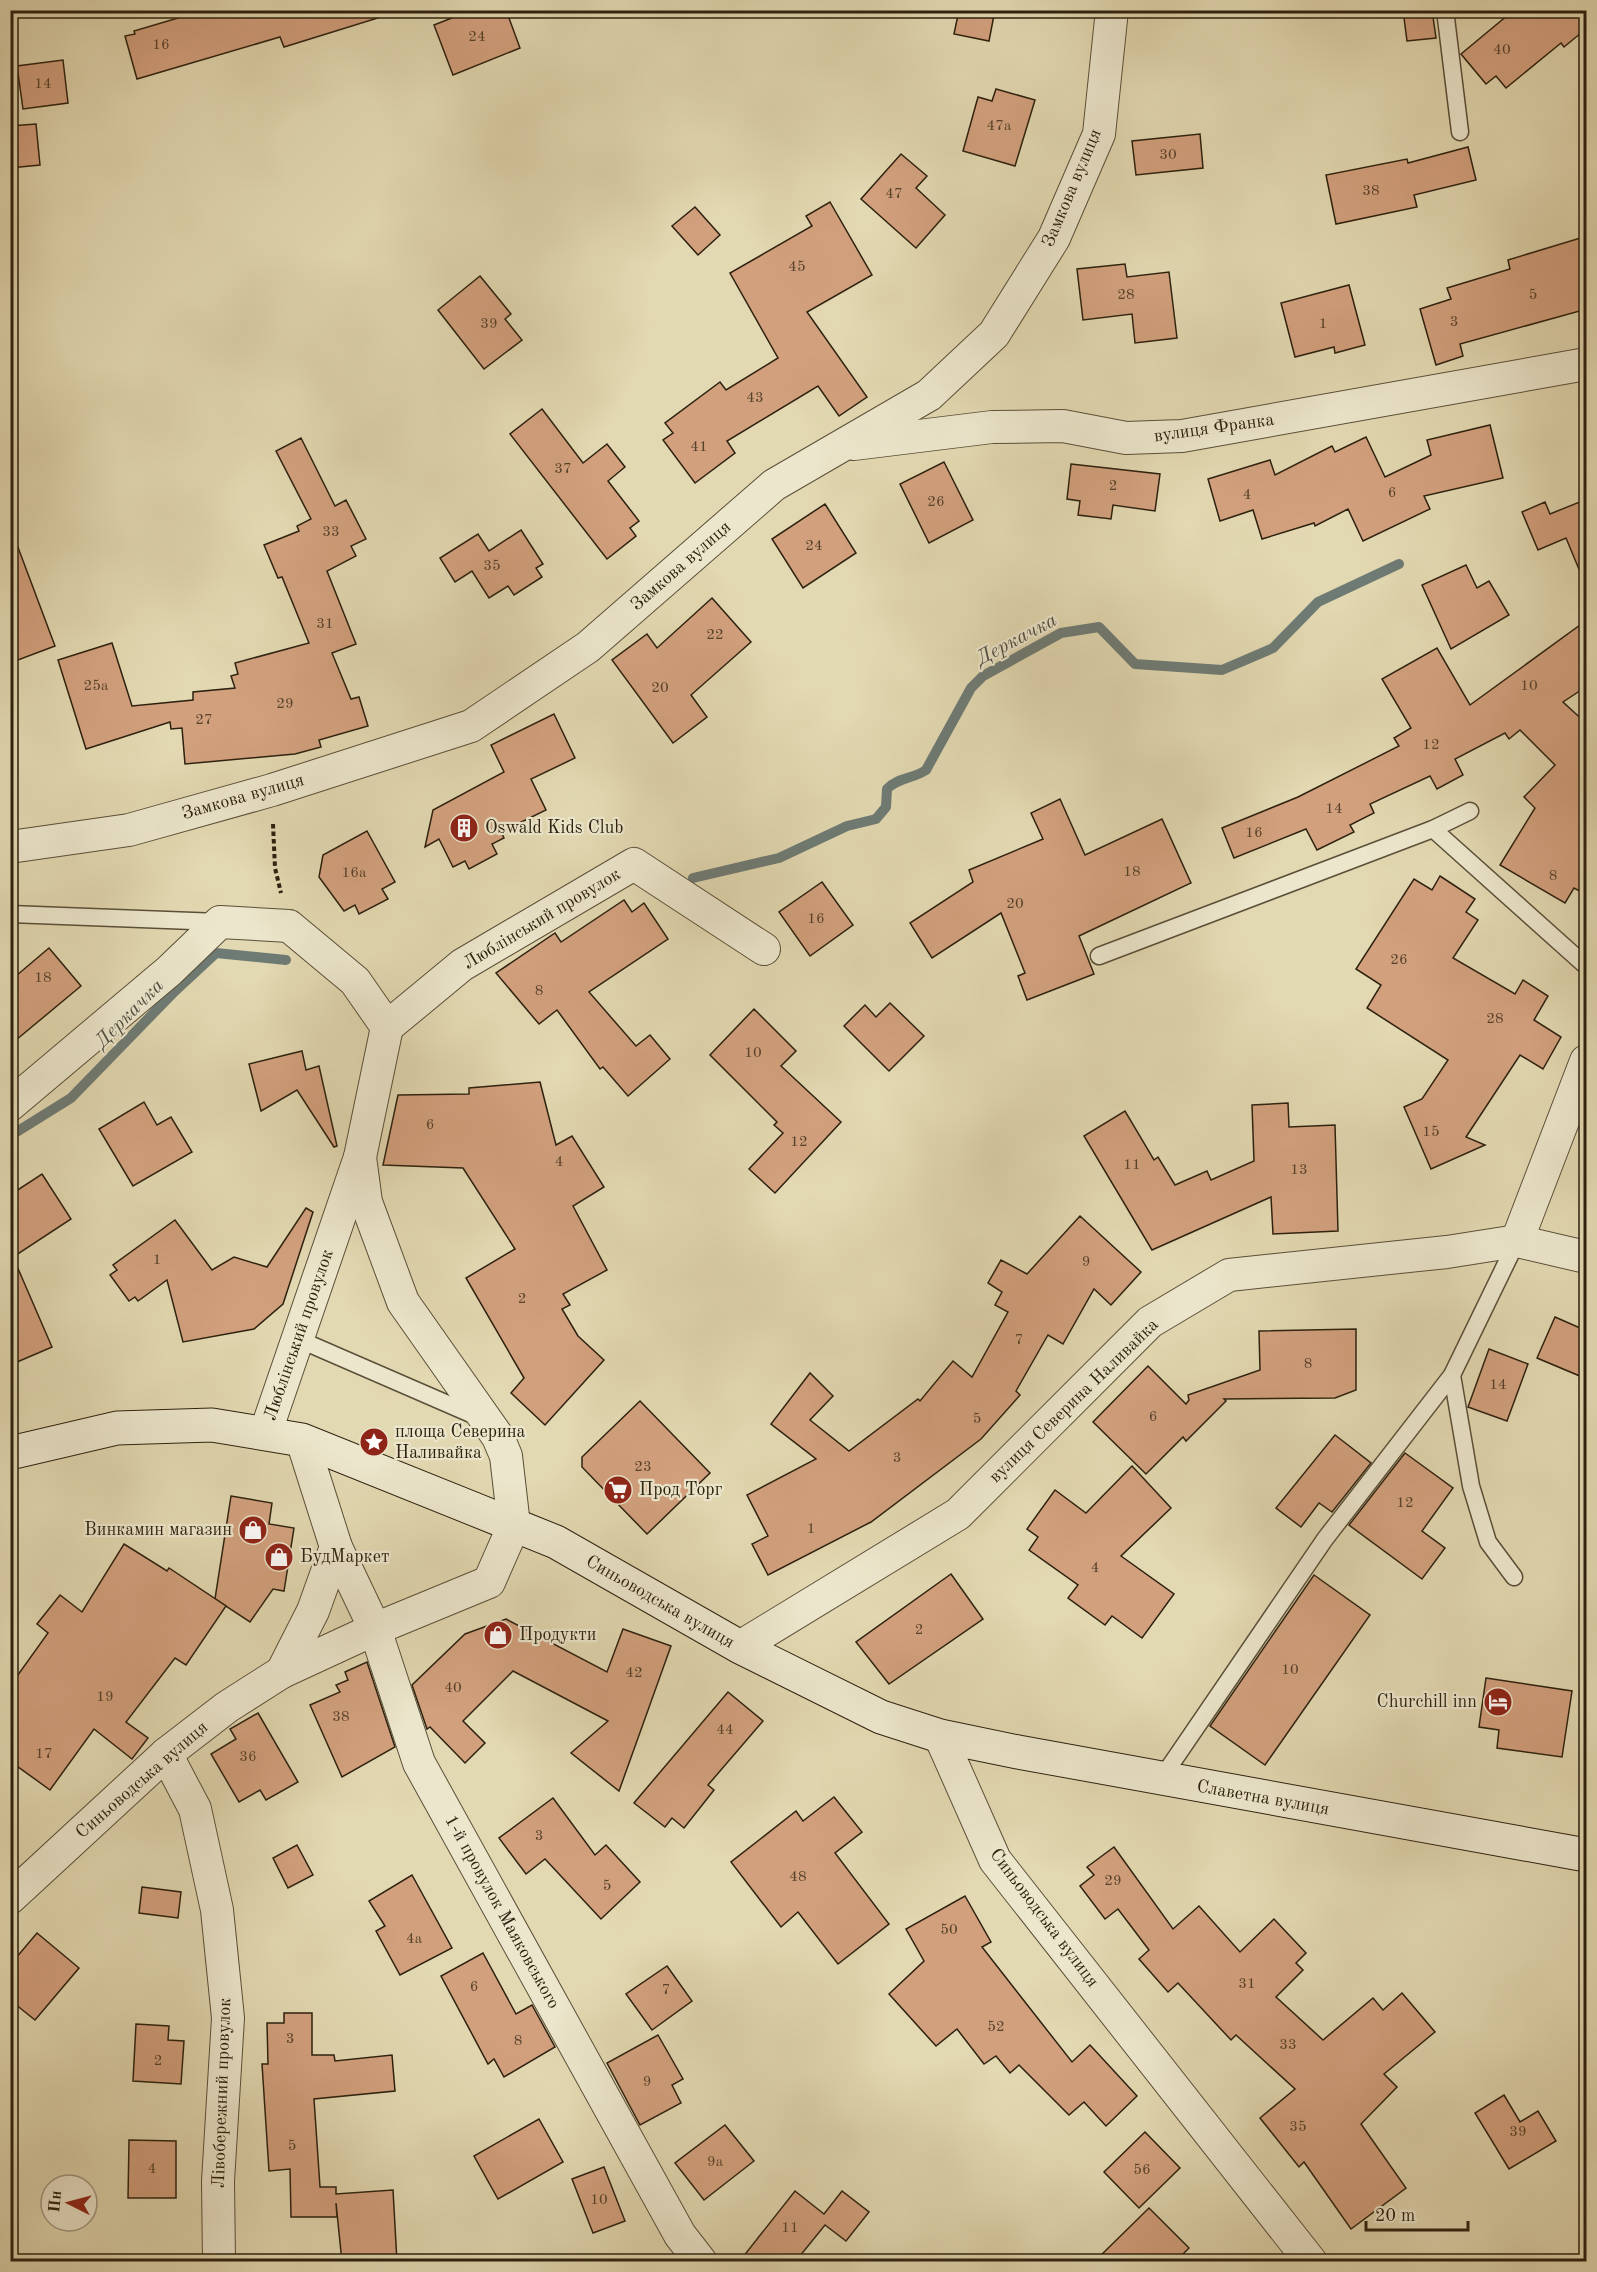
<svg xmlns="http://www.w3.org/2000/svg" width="1597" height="2272" viewBox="0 0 1597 2272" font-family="'Old Standard TT',serif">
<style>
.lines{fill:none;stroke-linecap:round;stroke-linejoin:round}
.stream{stroke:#6e7b74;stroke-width:10}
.building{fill:#d2a07d;stroke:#2d210f;stroke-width:1.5}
.lane-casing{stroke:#5a4f38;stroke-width:19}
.street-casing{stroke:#5a4f38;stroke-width:34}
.secondary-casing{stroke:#2d210f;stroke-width:35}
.path{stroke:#2d210f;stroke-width:4;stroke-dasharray:4.5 3;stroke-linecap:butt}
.lane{stroke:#ece6cc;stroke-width:16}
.street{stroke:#ece6cc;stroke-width:32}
.secondary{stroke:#ece6cc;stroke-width:33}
.labels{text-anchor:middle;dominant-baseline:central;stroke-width:4.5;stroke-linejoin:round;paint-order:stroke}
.number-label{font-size:15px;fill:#56412a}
.street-label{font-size:18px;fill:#2d210f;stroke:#ece6cc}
.poi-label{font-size:18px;fill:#2d210f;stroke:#ece6cc;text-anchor:start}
.water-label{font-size:20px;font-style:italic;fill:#4e4e42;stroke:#ece6cc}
</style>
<rect width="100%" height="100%" fill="#e2d8b1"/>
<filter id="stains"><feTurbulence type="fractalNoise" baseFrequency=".00333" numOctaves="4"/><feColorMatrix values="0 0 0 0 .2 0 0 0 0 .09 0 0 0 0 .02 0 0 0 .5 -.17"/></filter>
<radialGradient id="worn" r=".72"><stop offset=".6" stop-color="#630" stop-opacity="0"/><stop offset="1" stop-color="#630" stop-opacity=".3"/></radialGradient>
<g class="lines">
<g class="stream">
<path d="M693,878L779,858L847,826L876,819L886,807L887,789C899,777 913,779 926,770L971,688L983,676L1061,633L1099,627L1135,664L1222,670L1273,648L1318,602L1399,564"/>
<polyline points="10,1136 71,1098 175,991 216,953 286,960"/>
</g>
</g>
<g class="building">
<polygon points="205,10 380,10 381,17 284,47 280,37 137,79 125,36 135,34 134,31"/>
<polygon points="472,10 506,10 520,48 453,75 434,25"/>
<polygon points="959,10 995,10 989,41 954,34"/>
<polygon points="1403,10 1432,10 1436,38 1407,41"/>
<polygon points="1514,10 1587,10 1587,28 1564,47 1561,43 1506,88 1496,76 1486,84 1461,54"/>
<polygon points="63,60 68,103 23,109 17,66"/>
<polygon points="996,89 1035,100 1015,166 963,151 978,97 992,101"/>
<polygon points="36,124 40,165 10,168 10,126"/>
<polygon points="1200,134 1203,168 1136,175 1132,141"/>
<polygon points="1468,147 1476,180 1414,195 1417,207 1336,224 1326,175 1407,159 1408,163"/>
<polygon points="901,154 927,176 916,188 945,215 916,248 861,199"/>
<polygon points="830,202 872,275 807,312 867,397 839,416 818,386 727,441 735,453 695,483 663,440 673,433 665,423 720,382 726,390 778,358 730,273 812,226 806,216"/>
<polygon points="695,207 720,235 698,255 672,226"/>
<polygon points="1587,236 1587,309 1460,344 1463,356 1436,365 1420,309 1451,299 1447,288 1510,269 1508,260"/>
<polygon points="1125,264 1127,277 1169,272 1177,338 1135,343 1132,314 1083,320 1077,269"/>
<polygon points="480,276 511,314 505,319 522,340 484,369 438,310"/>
<polygon points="1349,285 1365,345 1335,353 1334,347 1295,357 1281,303"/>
<polygon points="542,409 583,463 607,444 625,467 608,481 639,521 630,528 636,536 607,559 510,434"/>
<polygon points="1490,425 1503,478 1424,496 1430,509 1363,541 1348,509 1315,526 1314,523 1262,539 1253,510 1220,521 1208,479 1270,460 1275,475 1332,446 1335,452 1366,437 1385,477 1431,455 1427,440"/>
<polygon points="301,438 335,506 346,500 366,539 351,546 356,556 327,571 356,644 332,653 351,699 359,697 368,726 319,740 321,747 295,754 185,764 182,728 171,729 170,722 86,749 58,660 112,643 132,706 193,700 193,692 235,688 231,676 238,674 235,663 309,643 282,577 278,578 264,545 299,531 297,526 311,519 276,451"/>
<polygon points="944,462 973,520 929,543 900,484"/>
<polygon points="1071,464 1160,474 1155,511 1113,505 1111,519 1078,515 1080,501 1067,499"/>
<polygon points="1587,499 1587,586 1586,586 1566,538 1538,550 1522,512 1545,502 1550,514"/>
<polygon points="825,504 856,553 803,588 772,539"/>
<polygon points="521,530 543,564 536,568 542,577 514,595 508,586 489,598 472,571 455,582 440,558 478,534 489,551"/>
<polygon points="13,534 55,646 10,663 10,535"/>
<polygon points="1466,565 1477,588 1489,581 1509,615 1451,649 1422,585"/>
<polygon points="712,598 751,642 691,695 707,717 673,743 612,660 647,634 657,648"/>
<polygon points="1587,620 1587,686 1563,702 1587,724 1587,895 1574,888 1565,903 1500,865 1535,808 1524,797 1555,765 1520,730 1509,739 1505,733 1455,759 1463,775 1437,789 1430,776 1370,804 1374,813 1350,825 1354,832 1317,850 1306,829 1234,858 1222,828 1298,797 1399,746 1394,738 1411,728 1382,679 1437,648 1470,705"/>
<polygon points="554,714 575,758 531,779 546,810 501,832 504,838 492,844 497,854 469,869 465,861 453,867 439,839 425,847 433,810 504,772 491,745"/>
<polygon points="1060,799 1085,855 1162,819 1191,883 1079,936 1094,974 1027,1000 1018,976 1025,973 1001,913 932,958 910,923 973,882 969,870 1043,839 1031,813"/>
<polygon points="367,831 395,882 382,889 388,899 359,914 355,905 344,911 319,877 323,855"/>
<polygon points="1440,876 1475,899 1466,912 1478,920 1453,958 1515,994 1523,980 1548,996 1534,1020 1561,1037 1543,1069 1520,1055 1466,1137 1485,1145 1431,1169 1404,1107 1422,1099 1448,1060 1367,1008 1381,985 1356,969 1414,879 1432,890"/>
<polygon points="822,882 853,925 810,956 779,912"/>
<polygon points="624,900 632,912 644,903 668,939 589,992 636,1046 650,1035 670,1059 628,1096 603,1067 600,1069 557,1010 539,1024 496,973 555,933 561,942"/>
<polygon points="49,948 81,986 10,1045 10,981"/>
<polygon points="890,1003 924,1036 889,1071 844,1026 865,1005 876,1017"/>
<polygon points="754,1009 796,1051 781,1066 841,1122 775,1193 749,1169 783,1133 774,1125 777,1122 710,1055"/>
<polygon points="302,1051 306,1070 319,1066 337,1146 334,1147 297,1090 261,1111 249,1064"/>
<polygon points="540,1082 556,1145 572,1136 604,1187 573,1206 607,1270 563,1294 570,1305 562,1309 578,1336 604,1360 545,1425 511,1393 524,1378 466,1278 515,1249 463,1168 383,1165 398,1095 469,1094 469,1088"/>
<polygon points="144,1102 157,1125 171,1117 192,1152 133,1186 99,1129"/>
<polygon points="1288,1103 1289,1127 1335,1125 1338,1231 1273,1234 1271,1197 1152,1250 1084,1136 1125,1111 1154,1160 1158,1157 1175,1185 1207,1171 1211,1180 1254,1161 1252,1105"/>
<polygon points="42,1174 71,1219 13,1257 52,1347 10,1365 10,1195"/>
<polygon points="306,1208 313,1212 283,1304 254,1329 183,1342 167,1280 138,1301 135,1297 129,1301 110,1275 117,1270 113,1265 175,1220 212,1270 234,1257 267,1267"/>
<polygon points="1080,1216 1141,1272 1111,1305 1094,1289 1063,1344 1048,1335 1016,1391 1020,1395 981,1439 871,1522 768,1575 752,1544 768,1536 747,1495 816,1459 771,1424 810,1373 833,1396 810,1420 849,1451 918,1399 920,1401 953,1361 972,1377 1008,1312 995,1305 1002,1292 988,1283 1001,1260 1027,1274"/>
<polygon points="1555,1317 1587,1331 1587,1379 1537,1358"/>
<polygon points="1356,1329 1356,1390 1335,1398 1224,1399 1226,1401 1186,1441 1183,1437 1146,1474 1093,1422 1148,1366 1186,1404 1189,1400 1188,1395 1260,1370 1259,1331"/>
<polygon points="1489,1349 1528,1364 1507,1421 1468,1407"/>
<polygon points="640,1401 710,1473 647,1534 582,1467 582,1457"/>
<polygon points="1335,1435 1371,1463 1332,1512 1319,1503 1301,1527 1276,1508"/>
<polygon points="1405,1453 1453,1488 1422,1531 1445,1548 1422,1579 1349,1525"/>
<polygon points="1132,1466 1171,1508 1121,1556 1174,1594 1142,1638 1112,1616 1105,1625 1068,1598 1078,1585 1029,1550 1038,1537 1027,1529 1055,1490 1086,1513"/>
<polygon points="231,1496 272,1503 269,1524 294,1528 284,1591 273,1589 250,1622 215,1599"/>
<polygon points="124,1544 167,1571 169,1568 226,1606 186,1665 175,1658 126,1722 148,1738 132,1759 94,1729 50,1790 10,1761 10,1686 48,1633 37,1624 60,1595 82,1612"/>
<polygon points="951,1574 983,1619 889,1684 856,1642"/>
<polygon points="1314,1575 1370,1615 1265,1765 1210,1726"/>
<polygon points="506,1619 607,1672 623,1629 671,1646 619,1791 571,1753 608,1721 513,1671 463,1721 485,1743 465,1763 430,1727 427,1729 412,1685 465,1634"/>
<polygon points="367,1662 395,1747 342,1777 310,1705 340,1692 336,1685 348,1680 345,1672"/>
<polygon points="1486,1678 1572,1691 1562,1757 1497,1748 1499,1730 1479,1727"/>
<polygon points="728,1692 763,1721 708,1785 714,1790 684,1828 672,1818 665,1827 634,1803"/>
<polygon points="258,1713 298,1782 266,1800 260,1790 239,1802 211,1754 236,1739 230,1729"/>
<polygon points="834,1797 862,1832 835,1853 889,1924 838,1964 798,1912 781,1927 731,1862 796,1811 803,1821"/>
<polygon points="553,1798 595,1855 606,1845 640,1882 601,1919 545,1859 526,1874 499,1838"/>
<polygon points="297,1845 313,1875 288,1888 273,1858"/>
<polygon points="1114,1847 1173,1929 1199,1906 1240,1952 1274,1919 1306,1953 1296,1963 1303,1970 1276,1997 1323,2040 1373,1998 1383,2010 1402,1993 1435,2032 1384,2074 1397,2087 1361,2124 1406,2188 1351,2229 1304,2162 1299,2167 1260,2118 1295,2089 1236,2035 1231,2040 1178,1983 1168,1992 1139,1959 1149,1950 1118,1909 1105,1919 1080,1886 1094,1875 1087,1867"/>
<polygon points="412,1875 452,1948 400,1975 376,1931 385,1926 369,1901"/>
<polygon points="142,1887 181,1892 178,1918 139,1913"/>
<polygon points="965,1896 991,1942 982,1947 1072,2062 1090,2045 1137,2096 1106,2126 1084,2102 1069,2115 1019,2065 1010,2073 996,2056 984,2064 957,2029 936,2046 889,1994 924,1961 906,1929"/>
<polygon points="37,1933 79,1968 35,2020 10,2000 10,1965"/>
<polygon points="483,1953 516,2014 532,2005 555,2047 504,2077 494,2059 488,2064 441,1976"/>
<polygon points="667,1966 692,2001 652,2030 626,1994"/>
<polygon points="284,2013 312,2013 312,2055 334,2055 335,2061 392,2055 395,2091 314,2099 320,2187 336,2187 336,2194 393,2190 397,2262 342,2262 336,2203 337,2217 291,2217 290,2169 269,2171 262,2064 268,2064 267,2023 284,2023"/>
<polygon points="136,2024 169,2026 168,2040 184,2041 181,2084 133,2081"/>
<polygon points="658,2035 683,2079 672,2085 681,2103 640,2125 607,2063"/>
<polygon points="1504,2095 1520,2122 1538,2111 1556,2141 1509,2169 1475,2113"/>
<polygon points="539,2119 563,2162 498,2199 474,2156"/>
<polygon points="725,2125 754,2161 704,2200 675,2163"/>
<polygon points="1145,2132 1180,2168 1139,2208 1104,2172"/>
<polygon points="129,2140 176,2141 176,2198 128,2198"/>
<polygon points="604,2167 625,2221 593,2233 572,2179"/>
<polygon points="795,2191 824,2214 842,2191 869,2212 846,2241 825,2225 795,2262 739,2262"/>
<polygon points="1149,2208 1189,2248 1175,2262 1094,2262"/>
</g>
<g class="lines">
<g class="lane-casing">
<g id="lane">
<polyline points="1445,10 1460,132"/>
<polyline points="1433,829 1586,966"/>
<polyline points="10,914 219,922"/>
<polyline points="1099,956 1433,829 1470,811"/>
<polyline points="298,1339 480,1418"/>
<polyline points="1452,1375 1471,1486 1488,1542 1514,1577"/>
<polyline points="1161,1779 1325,1539 1452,1375 1517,1241"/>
</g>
</g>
<g class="street-casing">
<g id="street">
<polyline points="854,444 992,427 1063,426 1126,438 1182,436 1586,364"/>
<polyline points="10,847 129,830 272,790 471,726 588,647 774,485 929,395 994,334 1054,238 1099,134 1112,10"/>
<polyline points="387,1027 462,965 634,864 764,949"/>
<polyline points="10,1105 169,971 220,922 289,926 355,981 387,1027 360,1157 265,1434"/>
<polyline points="1517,1241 1586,1061"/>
<polyline points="302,1440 336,1547 375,1629 419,1763 680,2235 701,2262"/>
<polyline points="740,1647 958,1514 1150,1322 1229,1275 1447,1252 1517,1241 1586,1257"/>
<polyline points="282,1672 313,1611 336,1547"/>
<polyline points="940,1736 995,1860 1311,2262"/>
<polyline points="166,1754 195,1809 217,1910 228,2018 218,2181 219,2262"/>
<polyline points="10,1898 166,1754 227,1707 282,1672 375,1629 489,1582 514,1525 506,1456 498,1437 403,1302 366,1202 360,1157"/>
</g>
</g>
<g class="secondary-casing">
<polyline id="secondary" points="10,1453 117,1428 212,1425 302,1440 556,1542 740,1647 881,1717 940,1736 1018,1752 1586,1855"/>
</g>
<polyline class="path" points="273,824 275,868 281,893"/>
<use href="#lane" class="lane"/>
<use href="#street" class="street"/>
<use href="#secondary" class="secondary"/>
</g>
<defs>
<g id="building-disc" transform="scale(1.5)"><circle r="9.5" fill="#8f2418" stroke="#ece6cc"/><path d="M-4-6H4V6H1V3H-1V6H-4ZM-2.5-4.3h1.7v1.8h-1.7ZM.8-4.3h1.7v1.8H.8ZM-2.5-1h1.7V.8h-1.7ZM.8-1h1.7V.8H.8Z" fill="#fff"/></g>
<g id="sight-disc" transform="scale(1.5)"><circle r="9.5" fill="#8f2418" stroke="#ece6cc"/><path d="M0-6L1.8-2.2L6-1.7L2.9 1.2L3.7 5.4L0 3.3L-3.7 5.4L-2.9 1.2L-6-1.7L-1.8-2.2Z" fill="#fff"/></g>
<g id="supermarket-disc" transform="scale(1.5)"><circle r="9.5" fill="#8f2418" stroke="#ece6cc"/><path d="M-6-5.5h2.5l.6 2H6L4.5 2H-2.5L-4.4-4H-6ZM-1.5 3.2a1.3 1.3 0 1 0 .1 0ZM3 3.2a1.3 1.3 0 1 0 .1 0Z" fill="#fff"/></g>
<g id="shop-disc" transform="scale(1.5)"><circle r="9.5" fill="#8f2418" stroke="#ece6cc"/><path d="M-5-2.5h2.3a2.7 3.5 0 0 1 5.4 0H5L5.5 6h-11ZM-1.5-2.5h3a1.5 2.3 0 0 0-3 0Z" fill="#fff"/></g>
<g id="hotel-disc" transform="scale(1.5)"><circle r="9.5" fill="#8f2418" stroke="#ece6cc"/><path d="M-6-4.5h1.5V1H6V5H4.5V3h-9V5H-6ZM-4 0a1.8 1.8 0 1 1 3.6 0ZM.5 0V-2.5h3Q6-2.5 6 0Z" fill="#fff"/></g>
</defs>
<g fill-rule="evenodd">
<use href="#building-disc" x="464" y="828"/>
<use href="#sight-disc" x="374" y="1442"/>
<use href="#supermarket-disc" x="618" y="1490"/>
<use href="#shop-disc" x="253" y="1530"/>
<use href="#shop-disc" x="279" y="1557"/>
<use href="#shop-disc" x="498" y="1635"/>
<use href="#hotel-disc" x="1498" y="1702"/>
</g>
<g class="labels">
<g class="number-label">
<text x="477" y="37">24</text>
<text x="161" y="45">16</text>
<text x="1502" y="50">40</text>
<text x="43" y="84">14</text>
<text x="999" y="126">47а</text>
<text x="1168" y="155">30</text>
<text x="1371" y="191">38</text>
<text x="894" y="194">47</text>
<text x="797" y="267">45</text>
<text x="1126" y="295">28</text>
<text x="1533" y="295">5</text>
<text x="1454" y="322">3</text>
<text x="489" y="324">39</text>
<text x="1323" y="324">1</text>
<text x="755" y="398">43</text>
<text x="699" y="447">41</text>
<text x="563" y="469">37</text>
<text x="1113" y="486">2</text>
<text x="1392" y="493">6</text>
<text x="1247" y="495">4</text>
<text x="936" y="502">26</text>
<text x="331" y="532">33</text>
<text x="814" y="546">24</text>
<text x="492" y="566">35</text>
<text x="325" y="624">31</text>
<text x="715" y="635">22</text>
<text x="96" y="686">25а</text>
<text x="1529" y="686">10</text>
<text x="660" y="688">20</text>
<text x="285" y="704">29</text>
<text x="204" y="720">27</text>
<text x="1431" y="745">12</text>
<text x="1334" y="809">14</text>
<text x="1254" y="833">16</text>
<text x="1132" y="872">18</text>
<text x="354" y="873">16а</text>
<text x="1553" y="876">8</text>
<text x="1015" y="904">20</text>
<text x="816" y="919">16</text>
<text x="1399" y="960">26</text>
<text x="43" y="978">18</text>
<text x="539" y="991">8</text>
<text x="1495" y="1019">28</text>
<text x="753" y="1053">10</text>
<text x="430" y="1125">6</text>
<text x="1431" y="1132">15</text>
<text x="799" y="1142">12</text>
<text x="559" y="1162">4</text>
<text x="1132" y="1165">11</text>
<text x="1299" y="1170">13</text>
<text x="157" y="1260">1</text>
<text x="1086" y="1262">9</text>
<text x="522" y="1299">2</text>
<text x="1019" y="1340">7</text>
<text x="1308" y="1364">8</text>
<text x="1498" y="1385">14</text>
<text x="1153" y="1417">6</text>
<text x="977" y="1419">5</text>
<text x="897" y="1458">3</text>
<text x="643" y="1467">23</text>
<text x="1405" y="1503">12</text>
<text x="811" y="1529">1</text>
<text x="1095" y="1568">4</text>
<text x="919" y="1630">2</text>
<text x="1290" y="1670">10</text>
<text x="634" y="1673">42</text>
<text x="453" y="1688">40</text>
<text x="105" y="1697">19</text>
<text x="341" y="1717">38</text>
<text x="725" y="1730">44</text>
<text x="44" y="1754">17</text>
<text x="248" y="1757">36</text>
<text x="539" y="1836">3</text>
<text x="798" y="1877">48</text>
<text x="1113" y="1881">29</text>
<text x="607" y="1886">5</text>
<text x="949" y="1930">50</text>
<text x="414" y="1939">4а</text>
<text x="1247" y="1984">31</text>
<text x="474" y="1987">6</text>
<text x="666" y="1990">7</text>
<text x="996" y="2027">52</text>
<text x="290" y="2039">3</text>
<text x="518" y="2041">8</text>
<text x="1288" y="2045">33</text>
<text x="158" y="2061">2</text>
<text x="647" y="2082">9</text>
<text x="1298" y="2127">35</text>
<text x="1518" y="2132">39</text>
<text x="292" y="2146">5</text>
<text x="715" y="2162">9а</text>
<text x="152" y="2169">4</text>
<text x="1142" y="2170">56</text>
<text x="599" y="2200">10</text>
<text x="790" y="2228">11</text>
</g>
<g class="street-label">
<text transform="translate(1072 188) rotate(-67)">Замкова вулиця</text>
<text transform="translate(1214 428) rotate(-8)">вулиця Франка</text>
<text transform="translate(681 566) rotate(-41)">Замкова вулиця</text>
<text transform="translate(243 797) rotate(-16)">Замкова вулиця</text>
<text transform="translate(542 919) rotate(-31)">Люблінський провулок</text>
<text transform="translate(299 1335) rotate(-71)">Люблінський провулок</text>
<text transform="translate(1074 1401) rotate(-44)">вулиця Северина Наливайка</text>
<text transform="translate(660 1602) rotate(30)">Синьоводська вулиця</text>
<text transform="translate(142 1780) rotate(-41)">Синьоводська вулиця</text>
<text transform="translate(1263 1798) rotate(10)">Славетна вулиця</text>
<text transform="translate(502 1912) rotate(61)">1-й провулок Маяковського</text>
<text transform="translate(1044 1918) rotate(53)">Синьоводська вулиця</text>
<text transform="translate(222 2093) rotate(-88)">Лівобережний провулок</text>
</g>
<g class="poi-label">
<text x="485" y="828">Oswald Kids Club</text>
<text x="395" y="1432">площа Северина<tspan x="395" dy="21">Наливайка</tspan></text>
<text x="639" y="1490">Прод Торг</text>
<text x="232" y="1530" text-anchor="end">Винкамин магазин</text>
<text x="300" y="1557">БудМаркет</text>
<text x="519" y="1635">Продукти</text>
<text x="1477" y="1702" text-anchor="end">Churchill inn</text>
</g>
<g class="water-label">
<text transform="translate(1017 640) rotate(-28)">Деркачка</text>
<text transform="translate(130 1014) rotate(-45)">Деркачка</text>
</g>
</g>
<rect width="1597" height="2272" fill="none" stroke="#e2d8b1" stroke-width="36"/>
<rect x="12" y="12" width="1573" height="2248" fill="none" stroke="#2d210f" stroke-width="3"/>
<rect x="18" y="18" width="1561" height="2236" fill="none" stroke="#2d210f" stroke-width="1.5"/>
<g transform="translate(69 2203) rotate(276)"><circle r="28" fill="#ece6cc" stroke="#a09780" stroke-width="1.5"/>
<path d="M0-4.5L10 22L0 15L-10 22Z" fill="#8f2418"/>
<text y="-9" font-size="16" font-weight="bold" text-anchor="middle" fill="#2d210f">Пн</text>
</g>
<path d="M1366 2221v9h102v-9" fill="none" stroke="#2d210f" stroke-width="3"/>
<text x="1375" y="2221" font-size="18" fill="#2d210f" stroke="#ece6cc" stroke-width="4.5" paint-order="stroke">20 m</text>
<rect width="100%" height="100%" filter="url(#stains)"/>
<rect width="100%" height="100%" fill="url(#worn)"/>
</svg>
